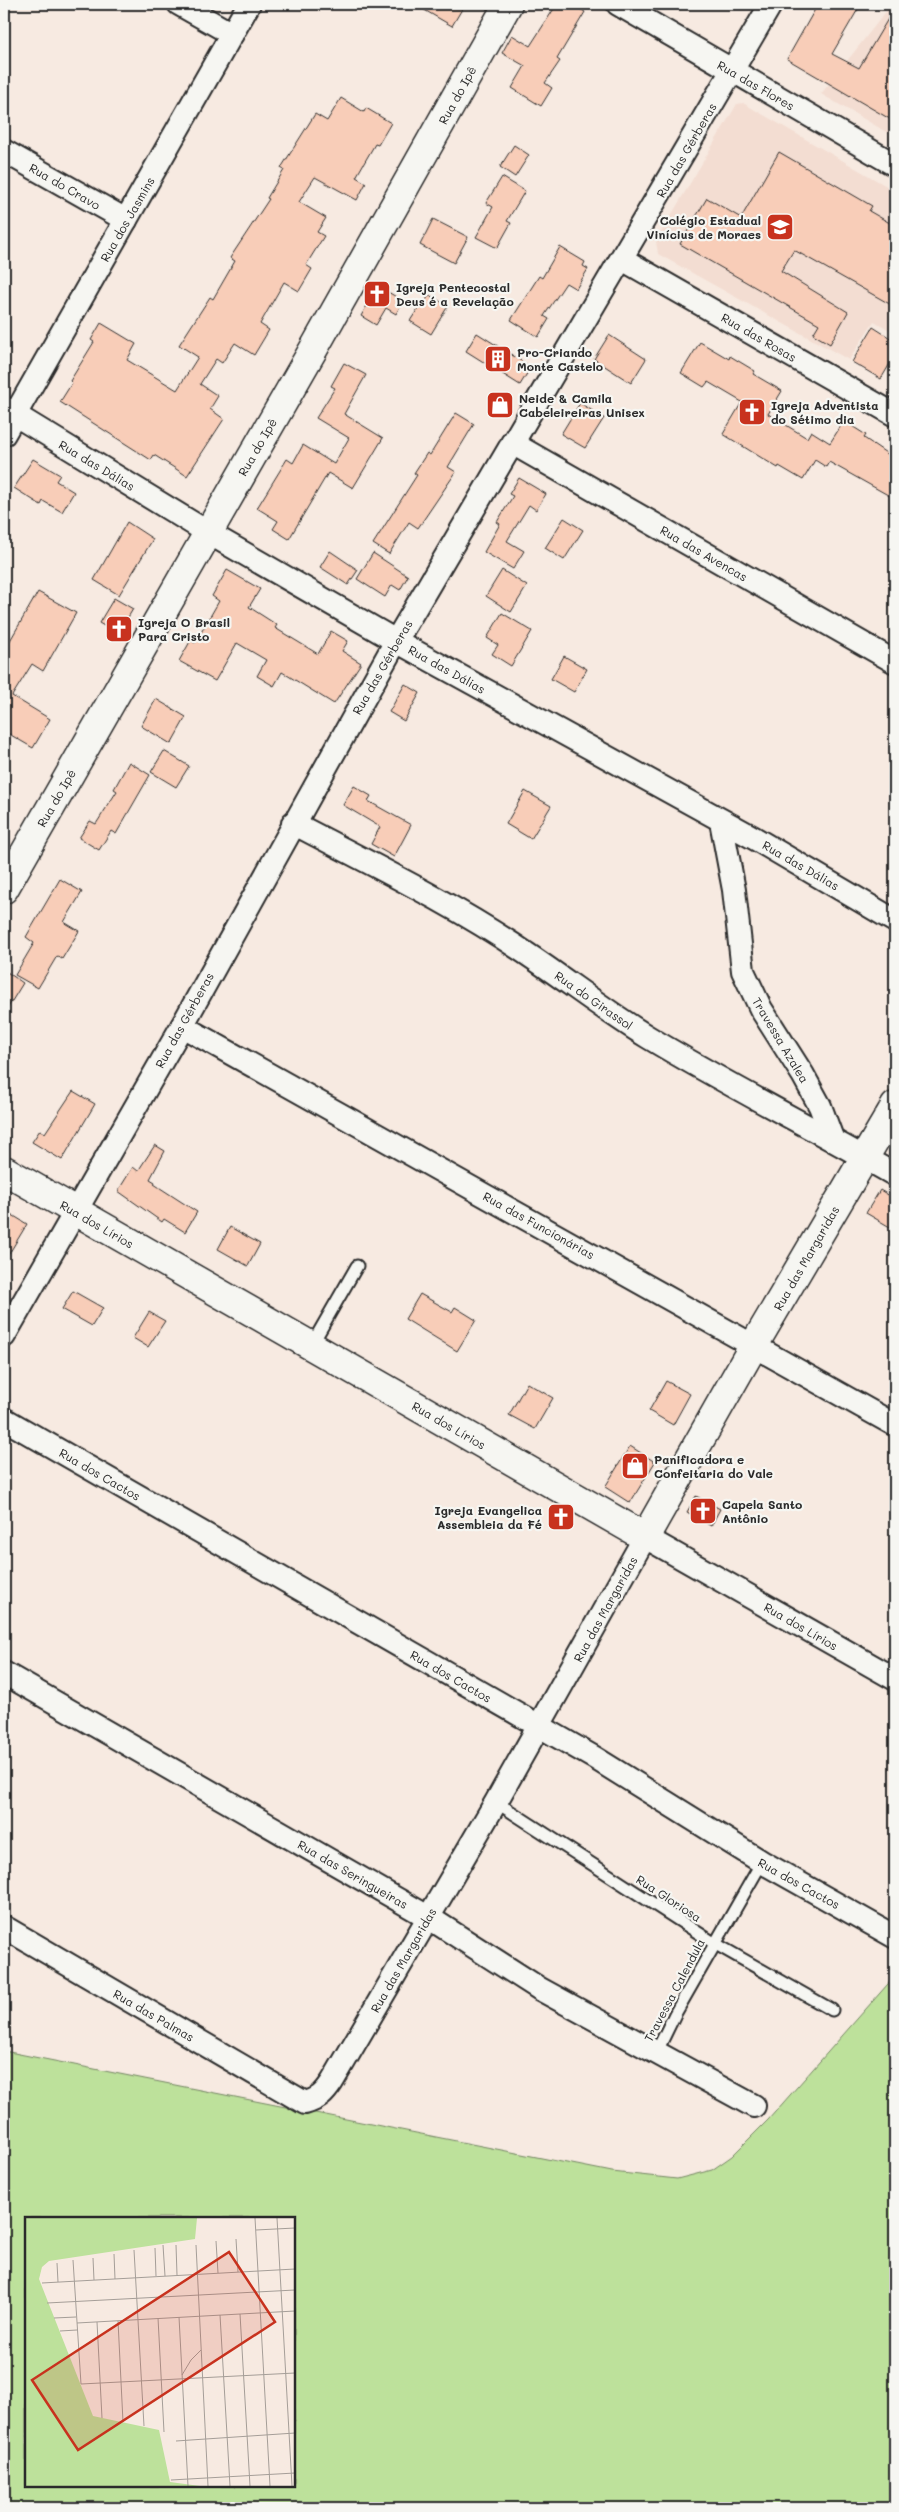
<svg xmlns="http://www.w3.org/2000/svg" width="899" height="2512" viewBox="0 0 899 2512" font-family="Mali,sans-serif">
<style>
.built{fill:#f3ddd2}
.green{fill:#bde19b;stroke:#748663;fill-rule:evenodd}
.building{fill:#f8cdb8;stroke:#2b2b2b}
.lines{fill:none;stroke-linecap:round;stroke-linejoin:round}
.lane-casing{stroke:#2b2b2b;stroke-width:15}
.street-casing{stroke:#2b2b2b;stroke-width:26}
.secondary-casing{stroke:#2b2b2b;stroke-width:31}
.lane{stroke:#f6f6f2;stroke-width:11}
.street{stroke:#f6f6f2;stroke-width:22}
.secondary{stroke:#f6f6f2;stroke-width:28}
.labels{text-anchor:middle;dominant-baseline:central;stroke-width:4.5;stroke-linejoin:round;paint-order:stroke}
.street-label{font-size:12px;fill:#2b2b2b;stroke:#f6f6f2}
.poi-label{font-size:12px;font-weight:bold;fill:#2b2b2b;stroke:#f6f6f2;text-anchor:start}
.inset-road{fill:none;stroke:#a59e98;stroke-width:1}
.view{fill:#c8321e;fill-opacity:0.15;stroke:#c8321e;stroke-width:2.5}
.inset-edge{fill:none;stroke:#2b2b2b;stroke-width:2.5}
</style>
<rect width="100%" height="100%" fill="#f7eae1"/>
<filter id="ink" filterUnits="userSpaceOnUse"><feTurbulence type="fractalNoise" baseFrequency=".02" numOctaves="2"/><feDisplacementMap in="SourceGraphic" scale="10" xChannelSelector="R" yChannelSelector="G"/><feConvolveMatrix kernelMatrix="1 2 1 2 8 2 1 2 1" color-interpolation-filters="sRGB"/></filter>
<g filter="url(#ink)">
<g class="built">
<polygon points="892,4 895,4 895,137 821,94"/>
<polygon points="743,103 895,191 895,333 874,321 849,360 658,254 656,241 737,104"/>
</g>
<path class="green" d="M895,1976V2508H4V2051L612,2172L677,2179L712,2170L732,2156L768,2120ZM26,2218H294V2486H26Z"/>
<g class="building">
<polygon points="414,4 465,4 452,26"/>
<polygon points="557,4 572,4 585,12 557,59 560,61 545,83 552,88 541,106 512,88 525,66 502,53 512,35 530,46"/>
<polygon points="818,4 861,4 832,54 859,68 895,7 895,122 787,59"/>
<polygon points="341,98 364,112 366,108 391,123 378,145 375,144 356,177 366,183 357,200 315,177 299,202 326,218 317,232 324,236 306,265 312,269 299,291 284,282 260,324 269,330 254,355 235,343 222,363 216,359 200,384 218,396 210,409 224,419 187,476 154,455 151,460 60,402 72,383 70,381 94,342 91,340 101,323 136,344 127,360 177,390 198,357 179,345 210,297 213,299 235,261 230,258 269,199 267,198 284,170 281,168 315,114 327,121"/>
<polygon points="514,145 529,155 515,177 500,167"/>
<polygon points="779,152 872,206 869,211 895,226 895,307 794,250 781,271 848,312 830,344 813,334 819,324 680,244 707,198 741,218"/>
<polygon points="502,177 525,191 507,221 511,223 497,248 476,237 493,207 486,203"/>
<polygon points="433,219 468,237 454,263 420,245"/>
<polygon points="560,247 585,262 583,266 588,269 576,289 566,283 544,316 549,319 538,337 511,320 539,276 542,278"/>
<polygon points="378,286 403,301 396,314 386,308 376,325 361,316"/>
<polygon points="429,295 448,306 431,334 410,321 419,307 421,309"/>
<polygon points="873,327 895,341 895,355 881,379 852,362"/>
<polygon points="477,333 531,367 520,385 466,351"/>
<polygon points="609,335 646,359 631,383 594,359"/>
<polygon points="700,342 729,359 730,356 755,371 753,374 782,391 768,414 807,438 811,431 830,443 844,421 866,435 864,438 895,459 895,499 829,462 826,467 815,460 803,480 779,466 778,468 723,434 742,402 708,382 704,387 681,373"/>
<polygon points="344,363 366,375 344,414 383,438 353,488 328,473 289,539 273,529 278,521 257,508 287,459 293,463 303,445 334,464 349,438 316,418 335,388 331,386"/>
<polygon points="580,403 604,418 585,448 561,434"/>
<polygon points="456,413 474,424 448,467 456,472 418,528 409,522 389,554 373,544 417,475 414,473 427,453 430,455"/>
<polygon points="33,459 60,475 56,481 74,492 62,512 43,501 41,505 14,488"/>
<polygon points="519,478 546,494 536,510 529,505 507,541 524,551 513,569 484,552 500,524 497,522 513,496 509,494"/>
<polygon points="564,518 583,530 564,560 545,548"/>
<polygon points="127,522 153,539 119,595 94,580"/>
<polygon points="330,551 358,570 348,585 320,567"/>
<polygon points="373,553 408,576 400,590 392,585 385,597 357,579"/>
<polygon points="227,570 260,589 249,607 277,625 275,628 318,654 331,631 348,641 342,651 361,663 334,704 282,672 274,686 257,676 266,660 237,643 215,681 179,661 191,640 195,643 219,601 212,596"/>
<polygon points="502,570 527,586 511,612 486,596"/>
<polygon points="38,592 76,613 43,671 32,664 12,696 50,719 33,748 4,731 4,651"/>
<polygon points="114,598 133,609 118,634 99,623"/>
<polygon points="502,613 532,631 511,666 492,654 498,645 487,638"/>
<polygon points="564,656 587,669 574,692 551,679"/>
<polygon points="405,684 420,693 404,721 389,712"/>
<polygon points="156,699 186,717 171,744 141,726"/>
<polygon points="164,751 189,766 176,787 151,772"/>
<polygon points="129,762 150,775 116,834 111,831 99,850 79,838 90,821 96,824 117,791 114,789"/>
<polygon points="354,786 371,796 368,801 411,825 394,857 371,844 380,827 343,805"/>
<polygon points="525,791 551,806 531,839 506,824"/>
<polygon points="60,879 82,892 64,922 79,931 62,959 57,956 38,988 15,975 34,943 26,937"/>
<polygon points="4,970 23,983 4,1014"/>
<polygon points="73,1091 95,1104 62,1160 32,1142 40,1130 45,1133"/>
<polygon points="155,1145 165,1151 150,1179 155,1182 154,1184 197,1212 185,1232 164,1219 162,1222 118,1191 133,1167 138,1171"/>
<polygon points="880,1190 895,1199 895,1230 866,1213"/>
<polygon points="4,1210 27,1224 4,1262"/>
<polygon points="230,1227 260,1244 248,1266 218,1249"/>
<polygon points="73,1291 103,1308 92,1326 62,1309"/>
<polygon points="420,1294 452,1312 455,1307 476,1320 457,1351 405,1319"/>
<polygon points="149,1312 165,1321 148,1347 133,1338"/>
<polygon points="666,1381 690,1394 673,1425 649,1411"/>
<polygon points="527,1383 553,1398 535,1429 509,1415"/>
<polygon points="630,1446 655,1462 630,1503 605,1487"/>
<polygon points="696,1496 720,1509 711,1526 687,1512"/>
</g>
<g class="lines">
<g class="lane-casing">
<g id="lane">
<polyline points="311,1346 357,1266"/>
<polyline points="496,1802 714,1943 832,2010"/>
<polyline points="656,2053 675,2014 762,1862"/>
</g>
</g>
<g class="street-casing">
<g id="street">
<polyline points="179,4 232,34"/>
<polyline points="618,4 895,165"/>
<polyline points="4,151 126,220"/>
<polyline points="622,259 895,415"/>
<polyline points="4,408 207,532 396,641 754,838 895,921"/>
<polyline points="4,434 249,4"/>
<polyline points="512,443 895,662"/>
<polyline points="721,821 734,890 743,971 761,1009 803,1075 820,1106 832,1138"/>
<path d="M293,823C373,865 456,905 530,956C570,983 607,1012 648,1037C729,1086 813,1128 895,1175"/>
<polyline points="182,1026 895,1425"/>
<polyline points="4,1336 182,1026 396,641 771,4"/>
<polyline points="4,1419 595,1758 762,1862 895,1937"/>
<polyline points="4,1673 428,1917 540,1989 754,2106"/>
<path d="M4,1927L305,2103C319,2099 324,2094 332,2082L496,1802L645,1537L895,1679"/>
</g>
</g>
<g class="secondary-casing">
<g id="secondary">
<polyline points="4,889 313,350 508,4"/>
<polyline points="4,1170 645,1537 754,1345 895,1106"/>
</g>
</g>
<use href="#lane" class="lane"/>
<use href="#street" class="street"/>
<use href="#secondary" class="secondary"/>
</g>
</g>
<defs>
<g id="school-square" transform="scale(1.4375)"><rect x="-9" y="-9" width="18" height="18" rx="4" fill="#c8321e" stroke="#f6f6f2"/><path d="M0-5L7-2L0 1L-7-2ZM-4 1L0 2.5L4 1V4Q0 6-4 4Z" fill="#fff"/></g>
<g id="church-square" transform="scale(1.4375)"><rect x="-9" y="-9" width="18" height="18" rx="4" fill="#c8321e" stroke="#f6f6f2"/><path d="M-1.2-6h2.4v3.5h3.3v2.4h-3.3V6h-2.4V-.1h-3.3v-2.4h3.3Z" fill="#fff"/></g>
<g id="building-square" transform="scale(1.4375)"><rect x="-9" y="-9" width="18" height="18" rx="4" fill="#c8321e" stroke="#f6f6f2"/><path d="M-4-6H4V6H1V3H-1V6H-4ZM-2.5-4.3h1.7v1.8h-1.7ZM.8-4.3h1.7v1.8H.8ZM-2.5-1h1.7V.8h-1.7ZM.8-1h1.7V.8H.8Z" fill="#fff"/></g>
<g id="shop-square" transform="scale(1.4375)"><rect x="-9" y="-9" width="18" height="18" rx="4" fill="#c8321e" stroke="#f6f6f2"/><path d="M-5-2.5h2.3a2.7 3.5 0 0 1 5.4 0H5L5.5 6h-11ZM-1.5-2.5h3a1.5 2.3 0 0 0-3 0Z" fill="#fff"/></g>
</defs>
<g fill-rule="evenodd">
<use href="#school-square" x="780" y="227"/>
<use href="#church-square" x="377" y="294"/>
<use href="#building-square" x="498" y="359"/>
<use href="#shop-square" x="500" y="405"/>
<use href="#church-square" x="752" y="412"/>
<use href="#church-square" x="119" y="629"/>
<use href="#shop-square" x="635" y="1466"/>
<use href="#church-square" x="703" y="1511"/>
<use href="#church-square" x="561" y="1517"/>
</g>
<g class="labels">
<g class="street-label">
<text transform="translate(756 85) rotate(30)">Rua das Flores</text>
<text transform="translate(457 95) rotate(-61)">Rua do Ipê</text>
<text transform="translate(686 150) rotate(-60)">Rua das Gérberas</text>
<text transform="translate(65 186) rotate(30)">Rua do Cravo</text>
<text transform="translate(127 219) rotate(-60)">Rua dos Jasmins</text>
<text transform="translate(759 337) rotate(30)">Rua das Rosas</text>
<text transform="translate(257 447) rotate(-60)">Rua do Ipê</text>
<text transform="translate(97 465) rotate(31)">Rua das Dálias</text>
<text transform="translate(704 553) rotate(30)">Rua das Avencas</text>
<text transform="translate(382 667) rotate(-60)">Rua das Gérberas</text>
<text transform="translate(447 669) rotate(29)">Rua das Dálias</text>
<text transform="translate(56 798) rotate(-60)">Rua do Ipê</text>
<text transform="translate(801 865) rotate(30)">Rua das Dálias</text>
<text transform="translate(594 1000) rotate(35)">Rua do Girassol</text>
<text transform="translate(184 1020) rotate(-61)">Rua das Gérberas</text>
<text transform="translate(781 1040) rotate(59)">Travessa Azalea</text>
<text transform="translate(97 1224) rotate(30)">Rua dos Lírios</text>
<text transform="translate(539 1225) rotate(29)">Rua das Funcionárias</text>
<text transform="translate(806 1258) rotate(-60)">Rua das Margaridas</text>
<text transform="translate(449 1425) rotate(30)">Rua dos Lírios</text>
<text transform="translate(100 1474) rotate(30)">Rua dos Cactos</text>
<text transform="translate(605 1609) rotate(-61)">Rua das Margaridas</text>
<text transform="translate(801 1626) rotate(30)">Rua dos Lírios</text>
<text transform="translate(451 1676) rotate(30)">Rua dos Cactos</text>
<text transform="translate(353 1874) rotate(30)">Rua das Seringueiras</text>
<text transform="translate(799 1883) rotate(29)">Rua dos Cactos</text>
<text transform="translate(669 1898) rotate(33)">Rua Gloriosa</text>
<text transform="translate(403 1960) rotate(-60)">Rua das Margaridas</text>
<text transform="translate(674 1990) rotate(-62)">Travessa Calendula</text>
<text transform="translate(154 2015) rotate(30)">Rua das Palmas</text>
</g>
<g class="poi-label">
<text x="761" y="220" text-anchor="end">Colégio Estadual<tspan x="761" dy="14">Vinícius de Moraes</tspan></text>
<text x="396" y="287">Igreja Pentecostal<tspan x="396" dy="14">Deus é a Revelação</tspan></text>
<text x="517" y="352">Pro-Criando<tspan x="517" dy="14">Monte Castelo</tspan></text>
<text x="519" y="398">Neide &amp; Camila<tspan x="519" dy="14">Cabeleireiras Unisex</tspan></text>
<text x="771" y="405">Igreja Adventista<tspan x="771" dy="14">do Sétimo dia</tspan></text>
<text x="138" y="622">Igreja O Brasil<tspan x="138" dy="14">Para Cristo</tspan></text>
<text x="654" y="1459">Panificadora e<tspan x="654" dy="14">Confeitaria do Vale</tspan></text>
<text x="722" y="1504">Capela Santo<tspan x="722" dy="14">Antônio</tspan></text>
<text x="542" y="1510" text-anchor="end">Igreja Evangelica<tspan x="542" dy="14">Assembleia da Fé</tspan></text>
</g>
</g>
<g transform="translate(25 2217)">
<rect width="270" height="270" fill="#f7eae1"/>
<path d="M0,1H172L170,22L24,44L17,50L14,62L68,199L134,213L145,265L175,269H0Z" fill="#bde19b"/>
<path class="inset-road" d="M230,1L245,269M252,1L267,269M231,13L270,11M211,22L213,55M191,24L193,56M138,28L140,59M151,28L152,58M171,28L183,269M130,31L131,59M109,33L119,209M89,37L90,62M68,41L69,63M48,43L56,167L270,156M32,46L33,65M17,66L270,52M22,86L270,73M215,97L225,269M195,98L205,269M154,100L163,269M29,101L51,100M133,101L139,215M93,104L98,205M72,105L77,201M52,106L270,94M35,114L52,113M157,158L166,143L176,133M151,224L270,216M146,263L270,256"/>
<path class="view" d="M204,35L250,105L53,233L7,163Z"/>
<rect width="270" height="270" class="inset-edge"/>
</g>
<rect width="899" height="2512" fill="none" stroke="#f6f6f2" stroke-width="20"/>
<rect x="10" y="10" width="879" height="2492" fill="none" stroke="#2b2b2b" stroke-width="2" filter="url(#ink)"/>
</svg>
